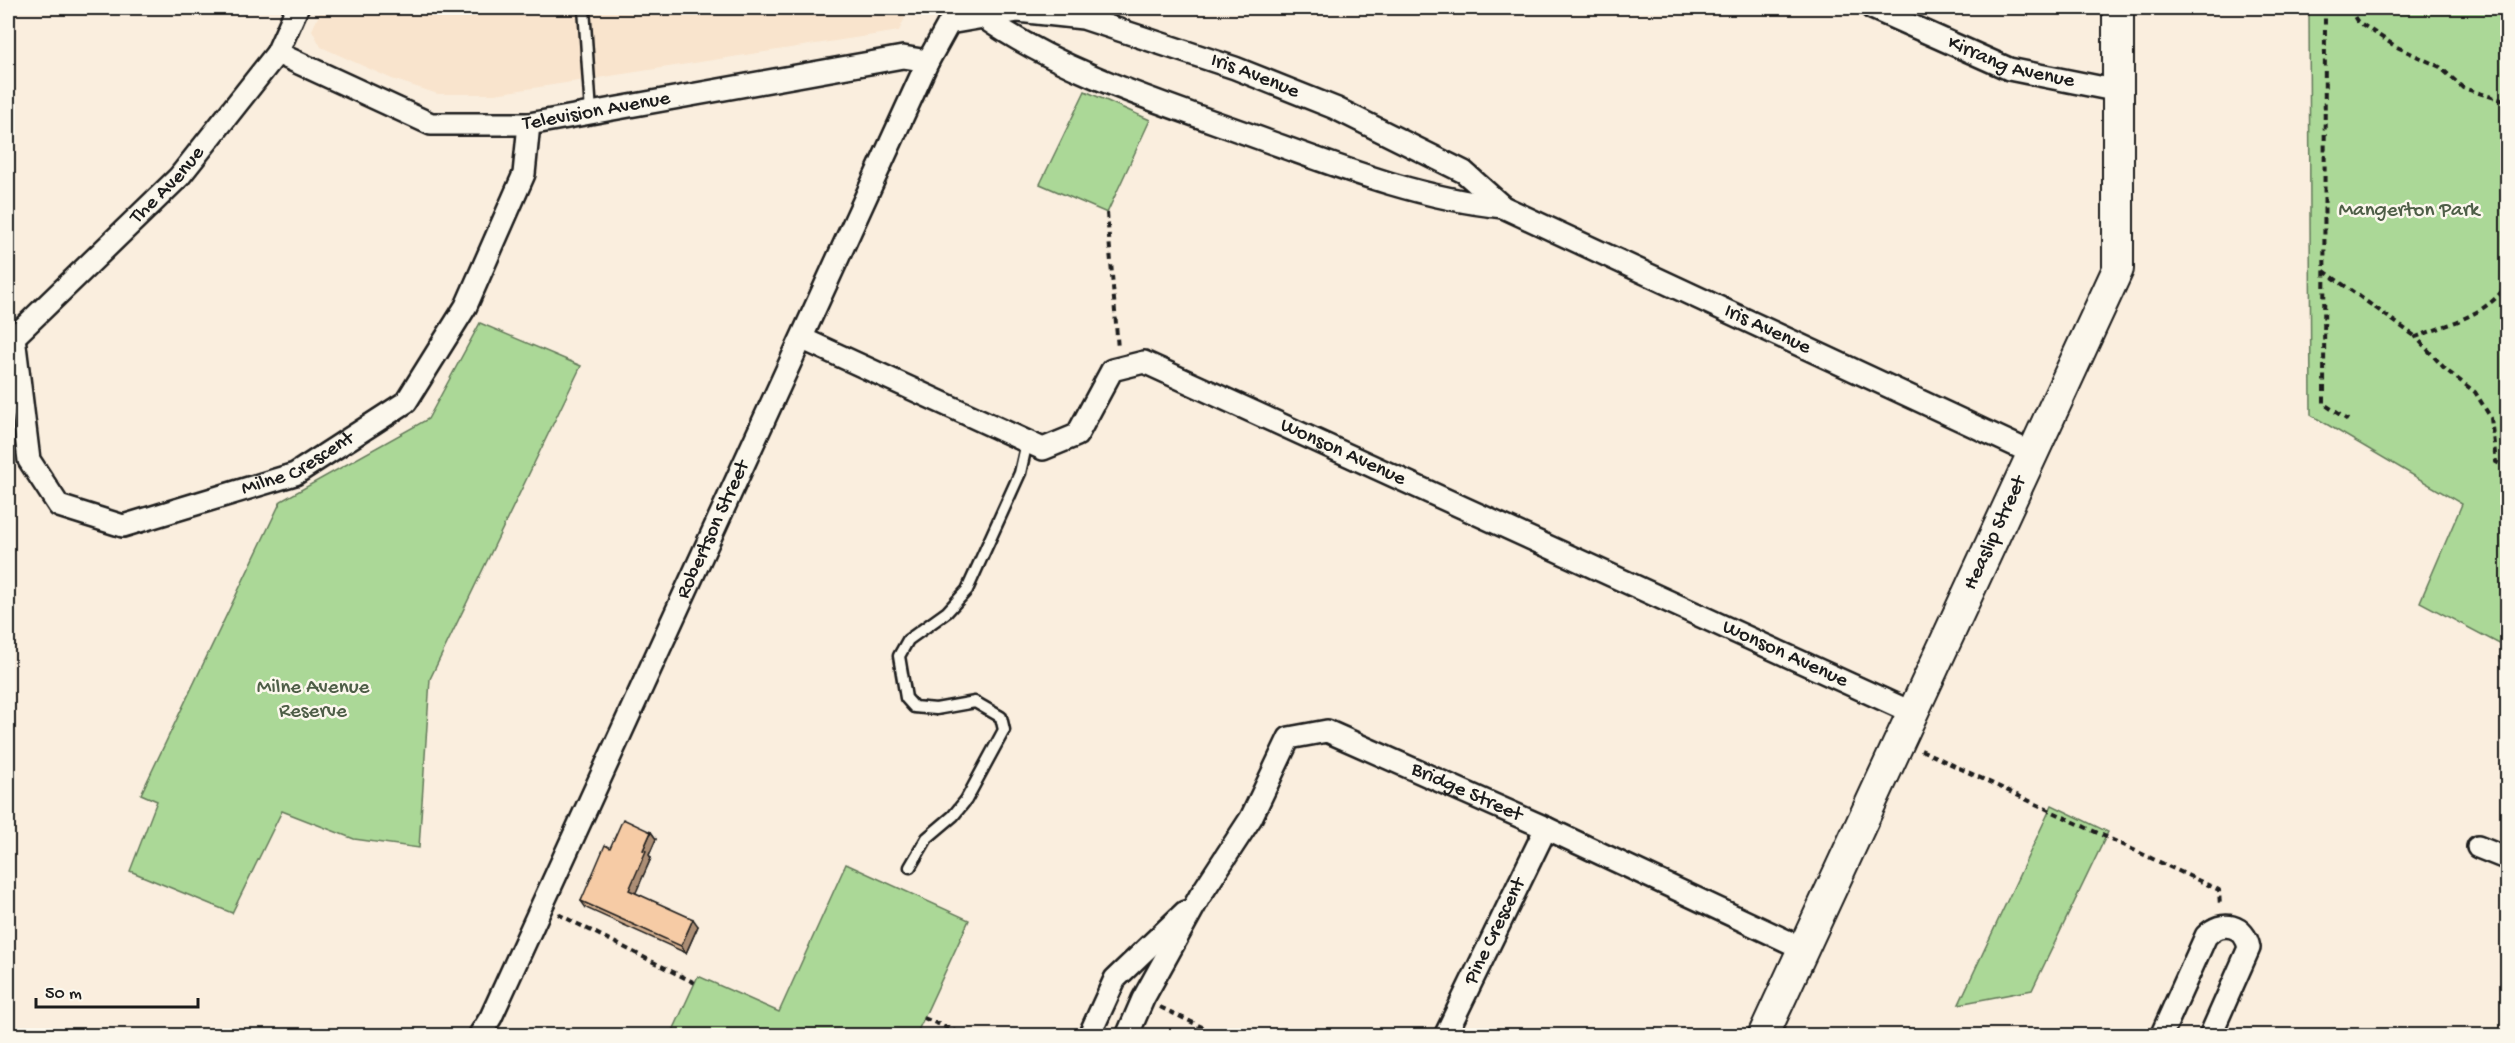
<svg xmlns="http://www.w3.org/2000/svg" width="2515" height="1043" viewBox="0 0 2515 1043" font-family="'Gochi Hand',sans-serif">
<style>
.built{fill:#f9e4cd}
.green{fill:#abd897;stroke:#647a5a;stroke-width:1.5}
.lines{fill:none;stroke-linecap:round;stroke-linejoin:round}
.lane-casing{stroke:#1c1c1c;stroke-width:15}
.street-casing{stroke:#1c1c1c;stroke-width:26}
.secondary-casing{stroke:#1c1c1c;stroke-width:34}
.path{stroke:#1c1c1c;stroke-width:4;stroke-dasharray:6 4.5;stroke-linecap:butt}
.lane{stroke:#fbf7ec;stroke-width:10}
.street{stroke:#fbf7ec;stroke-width:21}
.secondary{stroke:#fbf7ec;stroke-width:30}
.wall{fill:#d4af8e;stroke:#1c1c1c;stroke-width:1.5}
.shaded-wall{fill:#ac8e74;stroke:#1c1c1c;stroke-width:1.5}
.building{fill:#f6cba5;stroke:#1c1c1c;stroke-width:1.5}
.labels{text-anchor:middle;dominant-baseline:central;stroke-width:5;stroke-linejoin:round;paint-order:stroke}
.street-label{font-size:21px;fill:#1c1c1c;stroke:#fbf7ec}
.park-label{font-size:21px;fill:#4e5e47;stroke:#fbf7ec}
</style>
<rect width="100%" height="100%" fill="#faeede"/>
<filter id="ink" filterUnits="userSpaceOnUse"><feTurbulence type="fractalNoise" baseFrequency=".0167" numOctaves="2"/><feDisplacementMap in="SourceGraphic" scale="12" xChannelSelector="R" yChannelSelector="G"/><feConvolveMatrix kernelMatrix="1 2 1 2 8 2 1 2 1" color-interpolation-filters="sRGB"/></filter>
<g filter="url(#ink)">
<polygon class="built" points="322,8 909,8 899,31 495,94 438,94 392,79 321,47 312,30"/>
<g class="green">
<polygon points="2309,8 2507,8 2507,648 2420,602 2462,504 2311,415"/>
<polygon points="1085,91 1150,120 1107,213 1040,184"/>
<polygon points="480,323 581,366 430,679 419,848 354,839 282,811 232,913 130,871 157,801 141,794 281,501 428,419"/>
<polygon points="2052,805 2108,832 2032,990 1959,1004"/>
<polygon points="846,864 969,920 916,1035 671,1035 698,976 779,1012"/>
</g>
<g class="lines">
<g class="lane-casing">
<g id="lane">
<polyline points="584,8 591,113"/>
<polyline points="910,867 927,838 953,816 966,800 1004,730 1001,717 975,702 936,709 914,707 906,698 899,656 908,640 947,612 967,590 1020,473 1027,442"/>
</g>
</g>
<g class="street-casing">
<g id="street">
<path id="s1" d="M1872,8L2009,69L2119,91"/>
<path d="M983,17C1058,70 1158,102 1245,133C1329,163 1414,198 1503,207"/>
<path id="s2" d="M277,53L431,124H529L903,57L928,61"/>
<path id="s3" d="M14,337L29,460L59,506L123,526L295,474L406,402L466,306L524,174L529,124"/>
<path id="s4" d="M8,338L14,337L179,177L277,53L297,8"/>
<path id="s5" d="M803,339L1043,449L1077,435L1112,370L1144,362L1913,713"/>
<polyline points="2478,847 2508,859"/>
<path id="s6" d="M479,1036L491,1017L928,61L949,23L1018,11L1083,18L1235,68L1335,108L1464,172L1503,207L2032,453"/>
<polyline points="1089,1036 1115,979 1185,912"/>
<path id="s7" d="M1127,1036L1143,999L1200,896L1251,818L1289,738L1327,731L1546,828L1804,949"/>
<path id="s8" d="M1445,1036L1546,828"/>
<path d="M2161,1036L2206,936C2222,919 2245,925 2249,948L2210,1036"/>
</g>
</g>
<g class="secondary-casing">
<g id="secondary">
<path id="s9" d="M1763,1036L2118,269V8"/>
</g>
</g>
<g class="path">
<polyline points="2325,8 2324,404 2348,420"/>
<polyline points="2349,8 2357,21 2395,46 2440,67 2463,88 2508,102"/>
<polyline points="1107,213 1118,349"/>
<polyline points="2324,271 2416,337"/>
<path d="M2508,282C2491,314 2448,324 2416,337L2446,370L2475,392L2491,418L2496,462L2508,468"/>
<polyline points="1921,750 2219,890 2220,907"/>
<polyline points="558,914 695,983"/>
<polyline points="1160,1007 1221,1036"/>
<polyline points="924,1018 967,1036"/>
</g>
<use href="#lane" class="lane"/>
<use href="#street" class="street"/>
<use href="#secondary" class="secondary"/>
</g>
<polygon class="wall" points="651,832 656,839 649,855 651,858 635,893 698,926 686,953 586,908 581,901 610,848"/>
<g class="shaded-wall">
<polygon points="651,832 656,839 649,855 651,858 634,897 629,890 643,850"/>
<polygon points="693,919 698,926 686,953 681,946"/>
</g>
<polygon class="building" points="623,819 651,832 643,850 646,851 629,890 693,919 681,946 581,901 605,845 610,848"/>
</g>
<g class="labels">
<g class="street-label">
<text stroke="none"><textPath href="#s1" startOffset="150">Kirrang Avenue</textPath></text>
<text stroke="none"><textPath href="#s6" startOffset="1434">Iris Avenue</textPath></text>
<text stroke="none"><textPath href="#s2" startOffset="336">Television Avenue</textPath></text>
<text stroke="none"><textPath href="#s4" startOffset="222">The Avenue</textPath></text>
<text stroke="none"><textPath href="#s6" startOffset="2008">Iris Avenue</textPath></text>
<text stroke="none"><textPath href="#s5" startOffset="626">Wonson Avenue</textPath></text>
<text stroke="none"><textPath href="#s3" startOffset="432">Milne Crescent</textPath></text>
<text stroke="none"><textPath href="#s6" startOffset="558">Robertson Street</textPath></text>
<text stroke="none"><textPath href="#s9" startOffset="554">Heaslip Street</textPath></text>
<text stroke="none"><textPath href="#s5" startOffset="1112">Wonson Avenue</textPath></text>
<text stroke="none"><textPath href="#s7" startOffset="531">Bridge Street</textPath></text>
<text stroke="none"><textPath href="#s8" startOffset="116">Pine Crescent</textPath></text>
</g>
<g class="park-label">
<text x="2409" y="211">Mangerton Park</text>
<text x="313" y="688">Milne Avenue<tspan x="313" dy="24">Reserve</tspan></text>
</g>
</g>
<rect width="2515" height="1043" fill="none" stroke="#fbf7ec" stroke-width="30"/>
<rect x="15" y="15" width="2485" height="1013" fill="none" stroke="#1c1c1c" stroke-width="2" filter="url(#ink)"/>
<path d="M36 998v9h162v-9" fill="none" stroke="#1c1c1c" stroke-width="3"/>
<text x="45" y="998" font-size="18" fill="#1c1c1c" stroke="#fbf7ec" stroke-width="4.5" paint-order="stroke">50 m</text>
</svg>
